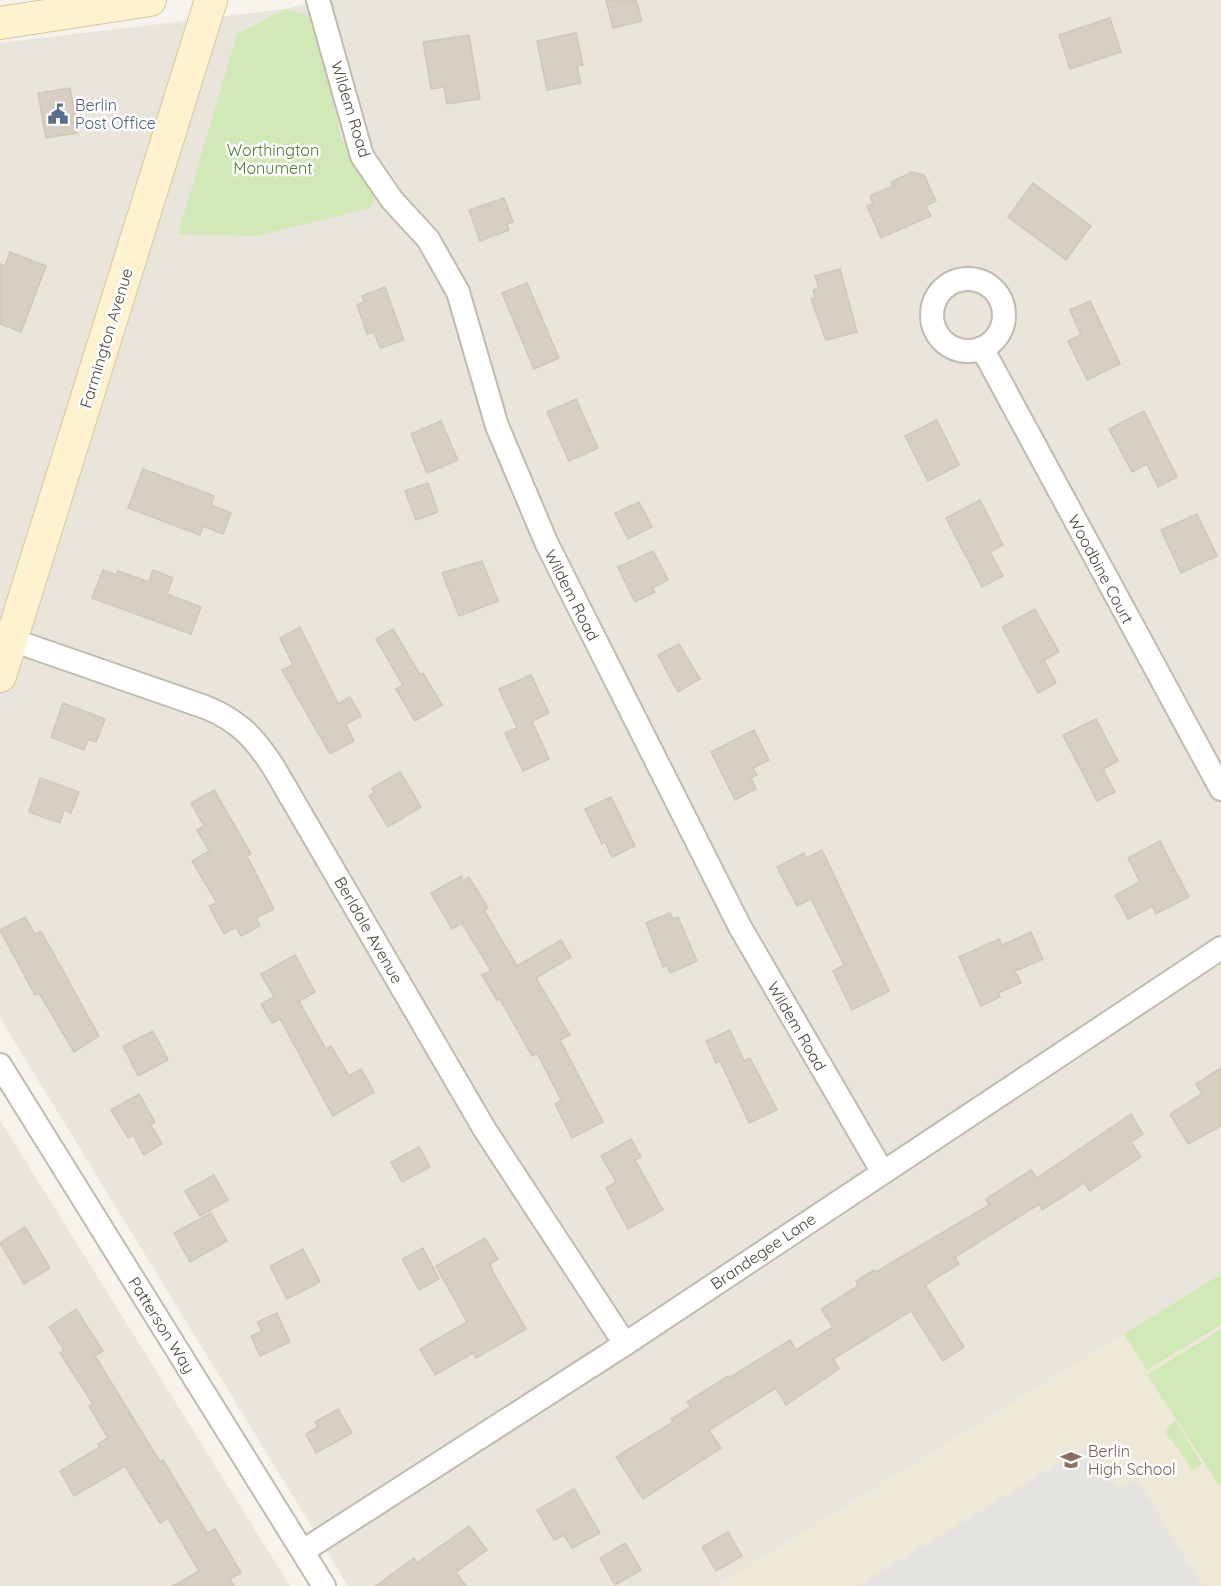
<svg xmlns="http://www.w3.org/2000/svg" width="1221" height="1586" viewBox="0 0 1221 1586" font-family="Quicksand,sans-serif">
<style>
.residential{fill:#eae5da}
.education{fill:#eee8d7}
.green{fill:#d1e9b6}
.parking{fill:#e5e3e0}
.building{fill:#d7cfc2;stroke:#d2c7b5;stroke-width:1.5}
.lines{fill:none;stroke-linecap:round;stroke-linejoin:round}
.street-casing{stroke:#c1bbae;stroke-width:26}
.secondary-casing{stroke:#d4c79d;stroke-width:34}
.street{stroke:#fff;stroke-width:22}
.secondary{stroke:#fef3ce;stroke-width:32}
.labels{text-anchor:middle;dominant-baseline:central;stroke-width:5;stroke-linejoin:round;paint-order:stroke}
.service-label{font-size:16px;fill:#4e5e75;stroke:#fff;text-anchor:start}
.street-label{font-size:16px;fill:#4a4439;stroke:#fff}
.park-label{font-size:16px;fill:#4a7d2c;stroke:#fff}
.education-label{font-size:16px;fill:#785e54;stroke:#fff;text-anchor:start}
</style>
<rect width="100%" height="100%" fill="#f6f3ec"/>
<g class="residential">
<polygon points="327,0 1221,0 1221,1274 717,1586 348,1586 0,1018 0,43 285,9"/>
<polygon points="0,1120 290,1586 0,1586"/>
</g>
<polygon class="education" points="1221,1274 1221,1586 717,1586 1124,1334"/>
<g class="green">
<polygon points="285,9 315,17 341,138 377,193 371,208 256,236 178,234 237,34"/>
<polygon points="1221,1274 1221,1325 1147,1370 1124,1334"/>
<polygon points="1221,1329 1221,1484 1219,1485 1147,1375"/>
<polygon points="1175,1420 1202,1464 1192,1471 1180,1451 1164,1432"/>
</g>
<polygon class="parking" points="1089,1445 1119,1489 1137,1479 1202,1586 857,1586"/>
<g class="building">
<polygon points="606,0 636,0 642,21 613,28"/>
<polygon points="1110,18 1121,52 1070,69 1059,35"/>
<polygon points="576,33 583,65 577,66 581,83 547,90 537,41"/>
<polygon points="469,35 480,99 447,104 444,87 431,89 423,42"/>
<polygon points="70,88 78,133 46,138 38,93"/>
<polygon points="912,172 924,175 936,201 926,206 931,216 881,238 867,206 873,204 870,196 893,186 891,182"/>
<polygon points="1033,183 1091,226 1066,260 1008,217"/>
<polygon points="504,198 513,222 507,224 509,230 480,241 469,210"/>
<polygon points="10,252 46,266 21,332 0,324 0,264 5,266"/>
<polygon points="840,269 857,332 826,340 811,299 815,298 813,290 819,288 815,276"/>
<polygon points="527,283 559,358 534,369 502,293"/>
<polygon points="385,287 404,340 380,348 374,332 367,334 357,305 364,302 362,296"/>
<polygon points="1090,301 1120,364 1087,380 1068,341 1081,335 1070,310"/>
<polygon points="576,399 598,448 569,461 547,412"/>
<polygon points="1144,411 1177,477 1158,487 1147,464 1132,472 1109,429"/>
<polygon points="937,420 959,465 928,481 905,436"/>
<polygon points="441,421 458,460 427,473 411,434"/>
<polygon points="143,469 214,496 211,505 231,513 223,534 203,526 200,535 128,508"/>
<polygon points="428,483 438,512 416,520 405,491"/>
<polygon points="980,500 1003,545 990,552 1003,576 982,587 946,518"/>
<polygon points="639,502 652,527 628,539 615,513"/>
<polygon points="1197,514 1217,556 1181,573 1161,530"/>
<polygon points="653,551 668,580 652,588 655,592 635,602 618,567"/>
<polygon points="482,561 498,601 459,616 442,573"/>
<polygon points="103,570 116,575 118,571 149,582 153,570 173,578 167,594 201,607 191,634 92,598"/>
<polygon points="1035,609 1059,652 1044,660 1056,683 1038,693 1002,627"/>
<polygon points="300,627 338,704 350,697 361,716 346,724 354,741 330,754 282,670 293,665 280,638"/>
<polygon points="393,629 420,675 423,673 442,705 415,721 396,689 403,685 376,639"/>
<polygon points="679,644 700,679 678,692 658,655"/>
<polygon points="531,675 549,713 532,721 549,759 523,771 505,733 517,728 499,689"/>
<polygon points="63,703 105,719 96,742 88,739 84,750 51,737"/>
<polygon points="1096,719 1118,761 1103,769 1115,792 1097,801 1063,735"/>
<polygon points="754,730 769,760 753,768 757,775 751,778 756,789 735,800 711,752"/>
<polygon points="400,772 421,807 388,827 369,796 375,793 372,788"/>
<polygon points="40,778 79,792 71,813 64,810 60,823 29,812"/>
<polygon points="214,790 251,854 247,856 274,909 256,918 260,926 241,936 236,927 224,934 209,906 217,903 192,861 209,851 197,830 204,826 191,803"/>
<polygon points="611,797 635,846 612,857 605,842 602,844 585,809"/>
<polygon points="1160,841 1189,897 1156,914 1153,906 1128,919 1115,895 1140,882 1128,858"/>
<polygon points="822,850 889,991 852,1010 833,971 844,965 811,899 797,906 777,867 804,853 807,858"/>
<polygon points="461,876 463,881 469,877 488,908 484,910 517,966 561,940 571,957 536,978 570,1035 560,1040 603,1122 572,1138 555,1104 561,1100 537,1053 532,1056 500,999 497,1000 482,975 491,971 462,923 452,929 431,893"/>
<polygon points="670,913 673,919 678,917 697,961 670,973 667,965 663,967 646,923"/>
<polygon points="25,917 35,934 41,931 99,1036 74,1052 39,993 35,995 0,930"/>
<polygon points="1031,932 1043,959 1015,971 1021,983 998,993 1000,997 981,1006 959,957 999,939 1002,945"/>
<polygon points="295,955 315,992 299,1001 326,1049 331,1046 349,1076 361,1069 374,1092 333,1116 280,1019 272,1023 261,1004 274,997 261,974"/>
<polygon points="730,1030 744,1061 750,1058 777,1110 749,1123 720,1061 716,1063 706,1041"/>
<polygon points="153,1031 168,1060 138,1076 123,1046"/>
<polygon points="1221,1068 1221,1126 1188,1144 1170,1114 1202,1094 1196,1084"/>
<polygon points="139,1094 155,1122 151,1125 162,1144 144,1155 133,1135 128,1138 111,1110"/>
<polygon points="1131,1114 1143,1134 1131,1142 1141,1157 1090,1191 1084,1183 1042,1210 1039,1204 955,1257 959,1264 925,1285 964,1347 943,1361 911,1311 833,1359 839,1369 786,1405 776,1388 709,1430 721,1448 643,1499 616,1457 673,1422 671,1419 691,1407 687,1402 728,1376 729,1378 790,1340 796,1350 833,1327 821,1309 858,1286 856,1281 874,1270 876,1272 989,1205 986,1199 1031,1170 1037,1178"/>
<polygon points="631,1139 641,1157 635,1160 663,1210 628,1229 606,1188 616,1182 601,1156"/>
<polygon points="419,1147 430,1167 402,1182 391,1162"/>
<polygon points="214,1175 228,1200 200,1216 185,1191"/>
<polygon points="211,1213 227,1241 190,1262 174,1233"/>
<polygon points="25,1227 50,1268 24,1284 0,1243"/>
<polygon points="485,1238 498,1259 490,1264 494,1274 526,1329 476,1358 473,1353 435,1375 420,1349 467,1322 436,1266"/>
<polygon points="423,1248 439,1279 419,1290 402,1259"/>
<polygon points="303,1249 320,1282 287,1299 270,1266"/>
<polygon points="76,1309 103,1351 95,1356 160,1462 163,1460 207,1533 215,1529 241,1573 230,1579 234,1586 173,1586 199,1571 168,1518 160,1523 125,1466 74,1496 60,1471 100,1447 98,1444 108,1438 89,1406 93,1404 60,1353 64,1350 49,1327"/>
<polygon points="277,1313 290,1342 260,1356 251,1336 262,1331 257,1322"/>
<polygon points="338,1409 352,1433 316,1453 306,1434 318,1427 315,1422"/>
<polygon points="574,1489 600,1533 572,1548 564,1535 554,1540 537,1510"/>
<polygon points="469,1526 487,1550 456,1572 466,1586 376,1586 414,1558 417,1563"/>
<polygon points="728,1532 742,1556 716,1571 702,1547"/>
<polygon points="625,1543 641,1570 615,1585 600,1558"/>
</g>
<g class="lines">
<g class="street-casing">
<g id="street">
<polyline points="318,0 362,156 392,200 428,239 458,292 497,426 547,544 740,927 882,1171"/>
<circle cx="968" cy="315" r="36"/>
<polyline points="982,348 1221,789"/>
<path d="M12,640L205,707C238,720 255,738 274,768L485,1130L625,1344"/>
<polyline points="0,1065 324,1586"/>
<polyline points="303,1551 625,1344 1221,948"/>
</g>
</g>
<g class="secondary-casing">
<g id="secondary">
<polyline points="0,23 150,0"/>
<polyline points="0,676 211,0"/>
</g>
</g>
<use href="#street" class="street"/>
<use href="#secondary" class="secondary"/>
</g>
<defs>
<g id="civic-bare" transform="scale(1.62)"><path d="M-.6-6.5H3V-4.5H.6V-3L4-1V1h2V6H-6V1h2V-1L-.6-3ZM-1.2 2.5V6h2.4V2.5Z" fill="#5c6f8a" stroke="#fff" stroke-width="2.5" paint-order="stroke"/></g>
<g id="school-bare" transform="scale(1.62)"><path d="M0-5L7-2L0 1L-7-2ZM-4 1L0 2.5L4 1V4Q0 6-4 4Z" fill="#8d6e63" stroke="#fff" stroke-width="2.5" paint-order="stroke"/></g>
</defs>
<g fill-rule="evenodd">
<use href="#civic-bare" x="58" y="114"/>
<use href="#school-bare" x="1071" y="1460"/>
</g>
<g class="labels">
<g class="service-label">
<text x="75" y="105">Berlin<tspan x="75" dy="18">Post Office</tspan></text>
</g>
<g class="street-label">
<text transform="translate(351 109) rotate(73)">Wildem Road</text>
<text transform="translate(106 338) rotate(-73)">Farmington Avenue</text>
<text transform="translate(1101 569) rotate(62)">Woodbine Court</text>
<text transform="translate(572 595) rotate(63)">Wildem Road</text>
<text transform="translate(369 930) rotate(60)">Berldale Avenue</text>
<text transform="translate(797 1026) rotate(60)">Wildem Road</text>
<text transform="translate(763 1251) rotate(-34)">Brandegee Lane</text>
<text transform="translate(162 1325) rotate(58)">Patterson Way</text>
</g>
<g class="park-label">
<text x="273" y="150">Worthington<tspan x="273" dy="18">Monument</tspan></text>
</g>
<g class="education-label">
<text x="1088" y="1451">Berlin<tspan x="1088" dy="18">High School</tspan></text>
</g>
</g>
</svg>
